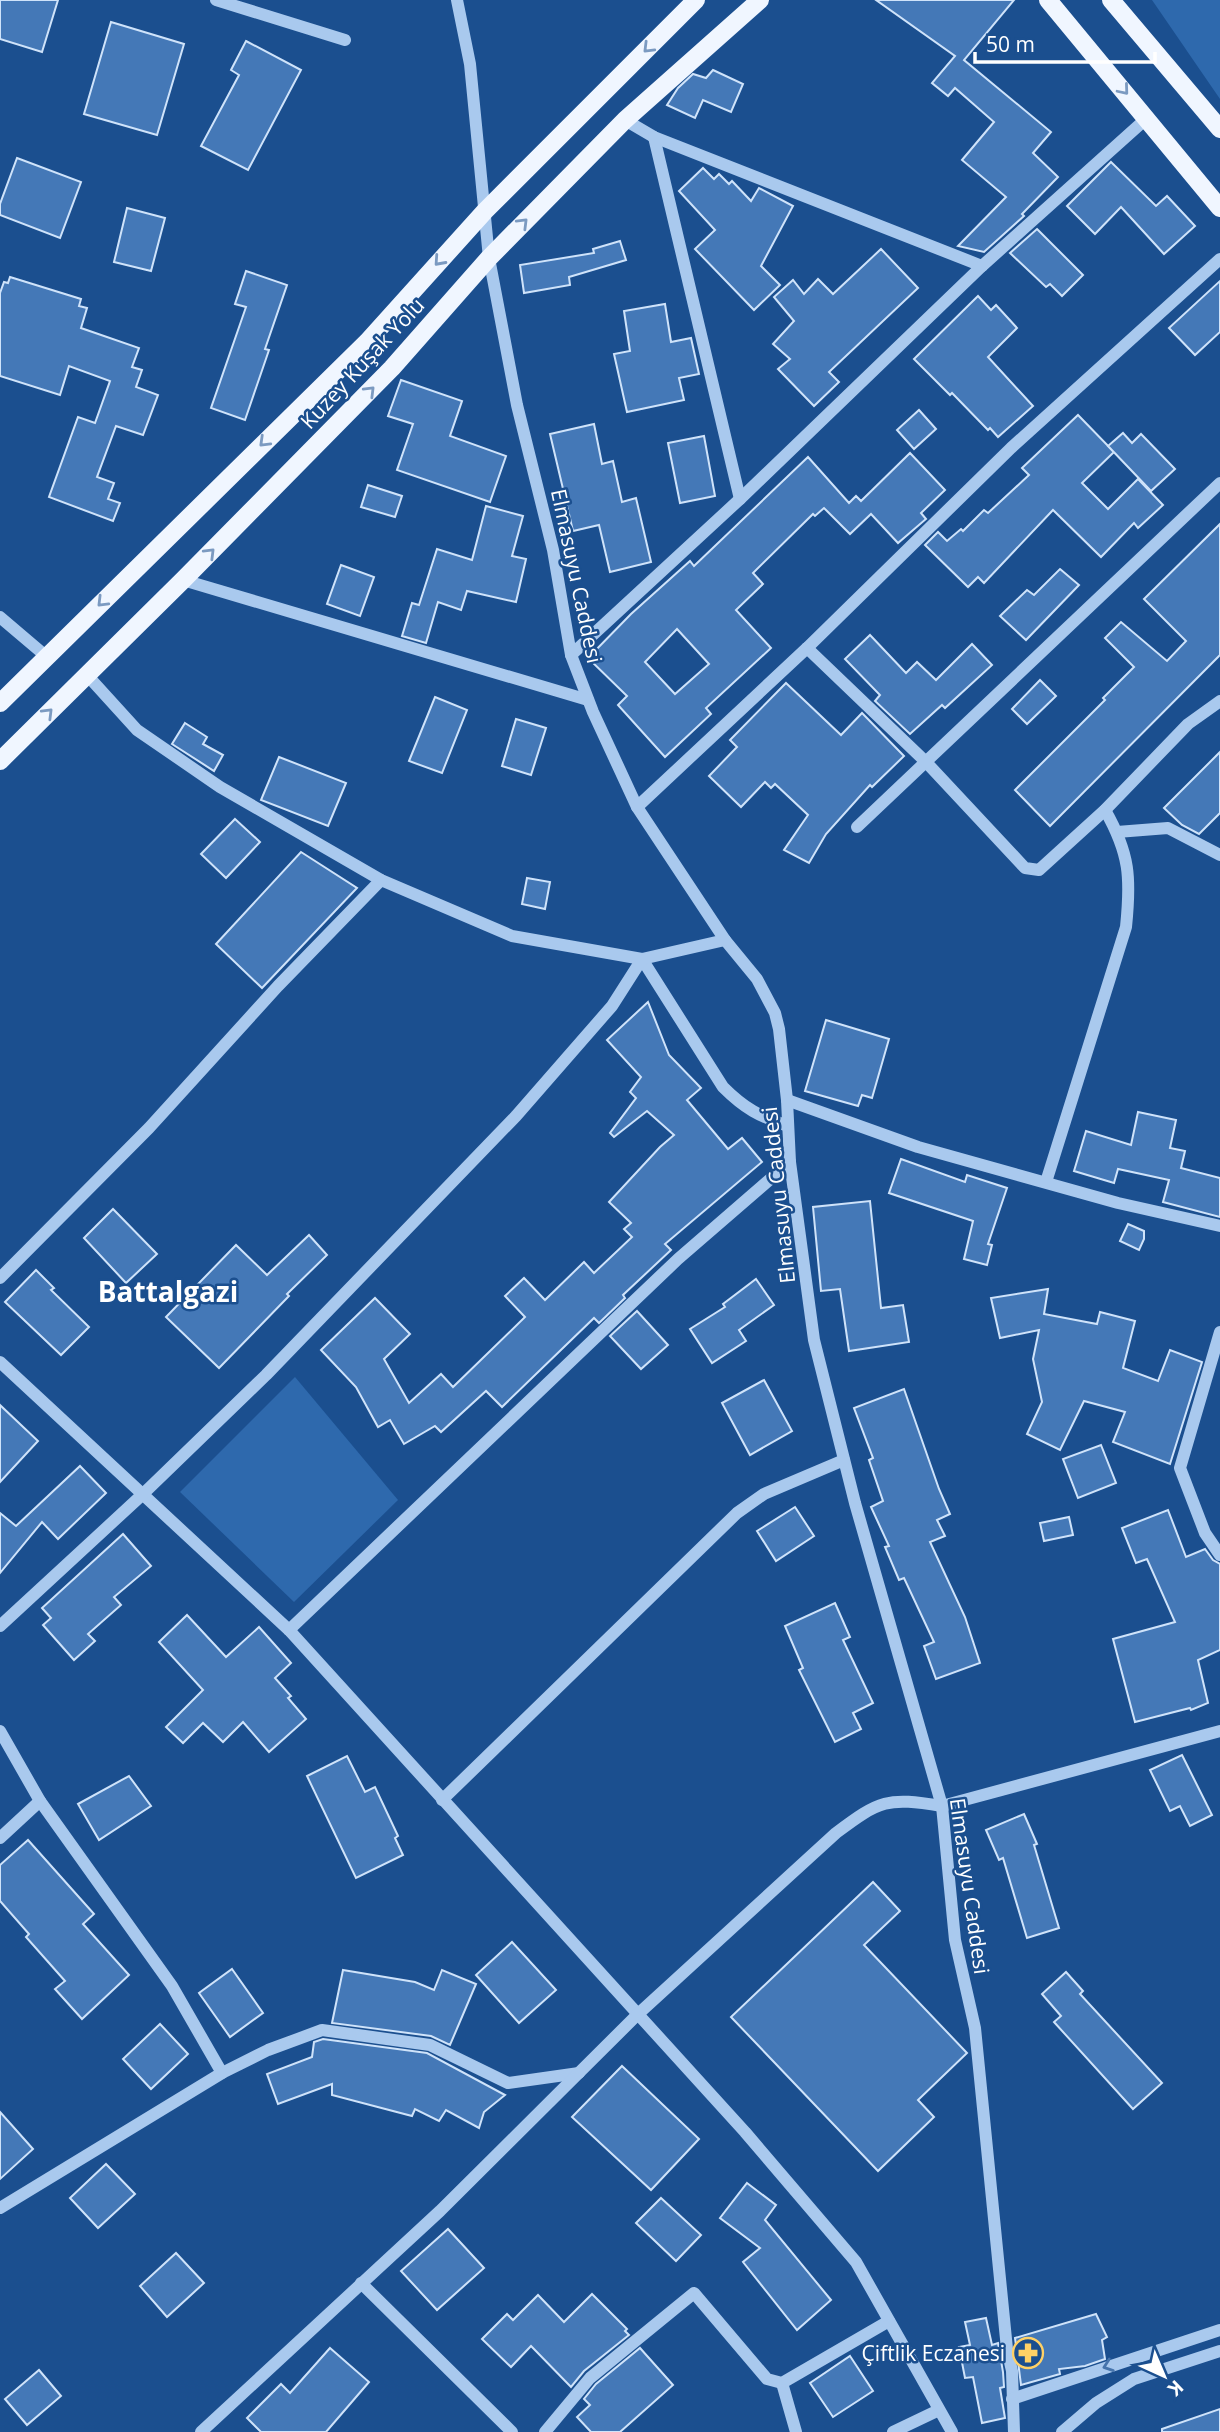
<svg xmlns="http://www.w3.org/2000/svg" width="1220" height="2432" viewBox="0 0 1220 2432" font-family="'Open Sans',sans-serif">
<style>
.green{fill:#2e69ad}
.building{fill:#4478b7;stroke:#cfe3fa;stroke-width:2;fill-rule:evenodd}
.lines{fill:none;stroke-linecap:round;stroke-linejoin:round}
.minor{stroke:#a9c9ee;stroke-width:12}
.major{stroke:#f0f6ff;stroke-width:18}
.oneway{stroke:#7b9ac1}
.oneway2{stroke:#4674ac}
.labels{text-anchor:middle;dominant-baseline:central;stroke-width:5;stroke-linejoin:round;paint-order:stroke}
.street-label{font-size:21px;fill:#fff;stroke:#1b4f8f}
.poi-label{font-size:21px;fill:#fff;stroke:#1b4f8f;text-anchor:end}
.district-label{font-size:28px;font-weight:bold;fill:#fff;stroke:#1b4f8f}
</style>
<rect width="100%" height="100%" fill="#1b4f8f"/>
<g class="green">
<polygon points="1152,0 1220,0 1220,99"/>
<polygon points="295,1377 398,1500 294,1602 180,1492"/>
</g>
<g class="building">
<polygon points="0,0 58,0 42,52 0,39"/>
<polygon points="876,0 1014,0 964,60 1051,132 1033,153 1058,177 1022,214 1024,216 984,252 958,246 1006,197 962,160 994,122 955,88 948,96 932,83 955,56"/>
<polygon points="111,22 184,44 157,135 84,114"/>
<polygon points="246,41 301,70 248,170 201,146 239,75 231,70"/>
<polygon points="713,70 743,84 731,112 703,100 695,118 667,105 678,88 693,74 706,78"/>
<polygon points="17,158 81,182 60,238 0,215 0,204"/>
<polygon points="1111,162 1156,206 1167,196 1195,226 1164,254 1121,207 1095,234 1067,206"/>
<polygon points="703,168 714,179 719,174 729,184 732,181 751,201 759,188 793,206 761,266 780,285 754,310 695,249 715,230 679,191"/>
<polygon points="127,208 165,218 151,271 114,262"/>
<polygon points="1037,229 1083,275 1062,296 1050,284 1046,287 1010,253"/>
<polygon points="620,241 626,260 569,277 570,285 524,293 520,265 594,253 593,249"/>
<polygon points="881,249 918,288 829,372 839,382 814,406 778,369 790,359 773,344 794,321 774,297 793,280 804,294 818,279 833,294"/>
<polygon points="246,271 287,285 265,349 269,350 245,420 211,408 246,307 235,304"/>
<polygon points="10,277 81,299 79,306 87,308 81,328 139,348 132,367 142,370 136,387 158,395 143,435 116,426 97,477 114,483 108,499 120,503 113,521 49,497 78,417 95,423 110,381 69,366 60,395 0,376 0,293 4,282 8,283"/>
<polygon points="1220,281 1220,332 1195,355 1169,328"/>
<polygon points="978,296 991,310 996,305 1017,328 988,357 1033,406 998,437 990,428 988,430 952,393 950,395 914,359"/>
<polygon points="665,304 671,342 691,338 699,374 679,378 684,400 627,412 614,354 630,351 624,311"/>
<polygon points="401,380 462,401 450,436 506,456 490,502 397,470 413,424 388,416"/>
<polygon points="919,410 936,429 914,449 897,430"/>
<polygon points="1078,415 1114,452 1082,483 1108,509 1138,479 1163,505 1138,528 1134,523 1101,557 1053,510 984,583 978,577 968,587 925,545 938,532 947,541 961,529 963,531 984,510 988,513 1029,475 1022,468"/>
<polygon points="594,424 602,464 613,461 622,502 636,498 651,562 610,572 599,525 573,531 550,434"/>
<polygon points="1123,433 1132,443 1141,434 1175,469 1151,491 1108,446"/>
<polygon points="704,436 715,496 680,503 668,443"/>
<path d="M910,453L945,490L921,513L926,519L898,543L871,514L850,534L824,508L815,516L813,514L753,573L763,584L736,610L771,648L706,708L711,714L665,757L618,705L627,696L588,658L631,614L690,561L694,566L808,457L849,503L856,496L861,501ZM677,629L709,664L675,694L645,662Z"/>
<polygon points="368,485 402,496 395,517 361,507"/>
<polygon points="486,506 523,516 512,556 526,559 516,602 467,591 461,610 438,602 426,643 402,636 412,603 419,605 437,549 472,560"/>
<polygon points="1220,524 1220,655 1050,826 1015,790 1105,700 1103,698 1134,667 1105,638 1121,622 1167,661 1186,641 1144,599"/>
<polygon points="341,565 374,577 360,616 327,604"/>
<polygon points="1060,569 1079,585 1026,640 1000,616 1027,590 1034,595"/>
<polygon points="870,635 906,673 917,662 936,680 972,644 992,665 945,708 942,705 910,734 875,701 880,695 845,659"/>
<polygon points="1040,680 1056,696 1027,724 1012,709"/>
<polygon points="786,683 841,735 862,713 904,756 872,787 870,785 826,834 809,863 784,850 808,815 775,784 771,788 765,782 741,807 709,776 737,747 730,740"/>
<polygon points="435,697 467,710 442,773 409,761"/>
<polygon points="516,719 546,728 531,775 502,766"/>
<polygon points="185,723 207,737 203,744 223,755 214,771 172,744"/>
<polygon points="1220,752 1220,813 1199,834 1182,825 1164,808"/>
<polygon points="279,757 346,783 328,826 261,800"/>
<polygon points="235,819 260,842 226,878 201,854"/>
<polygon points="301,852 357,888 262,988 216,944"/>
<polygon points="527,878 550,882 545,909 522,904"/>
<polygon points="648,1002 669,1055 701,1088 687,1100 728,1149 742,1138 762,1162 665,1244 671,1250 623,1295 625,1298 599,1323 594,1318 502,1407 486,1391 441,1432 435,1426 404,1444 390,1420 378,1427 356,1387 321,1350 375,1298 410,1334 384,1359 409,1403 441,1374 453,1387 525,1317 505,1296 524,1278 545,1300 584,1262 594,1273 632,1237 624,1229 631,1223 609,1202 660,1147 674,1135 647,1111 614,1137 610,1133 636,1098 630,1092 641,1077 607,1040"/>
<polygon points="826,1020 889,1039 872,1098 862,1095 858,1106 805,1091"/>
<polygon points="1138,1112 1176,1120 1170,1148 1185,1151 1181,1168 1220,1178 1220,1217 1163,1202 1169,1180 1118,1169 1114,1183 1074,1171 1086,1131 1131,1145"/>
<polygon points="901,1159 965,1182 967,1175 1007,1188 988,1244 992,1245 987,1265 964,1259 973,1221 889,1193"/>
<polygon points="870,1201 881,1308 903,1305 909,1342 849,1351 840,1289 821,1291 813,1207"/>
<polygon points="113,1209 157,1254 126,1283 84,1238"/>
<polygon points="1128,1224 1144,1231 1144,1239 1139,1250 1120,1241"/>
<polygon points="309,1235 327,1255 287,1294 289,1296 219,1368 166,1317 236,1245 267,1275"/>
<polygon points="36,1270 54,1288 51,1290 89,1327 61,1355 5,1302"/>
<polygon points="756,1279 774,1305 739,1330 746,1341 712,1363 690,1329 725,1307 723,1304"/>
<polygon points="1048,1289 1044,1314 1097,1324 1100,1312 1135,1321 1123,1368 1158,1381 1170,1350 1202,1362 1170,1464 1113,1442 1125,1412 1084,1401 1060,1450 1027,1434 1042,1402 1033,1359 1039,1330 1000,1338 991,1298"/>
<polygon points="637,1311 668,1345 641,1369 610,1336"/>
<polygon points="764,1380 792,1431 750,1455 722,1403"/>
<polygon points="904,1389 939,1489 950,1514 937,1520 945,1536 930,1542 965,1617 980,1663 936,1679 924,1646 934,1642 904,1578 899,1580 885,1547 889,1546 871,1507 883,1501 869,1460 873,1458 854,1408"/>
<polygon points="0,1405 38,1441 0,1482"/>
<polygon points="1101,1445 1116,1483 1078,1498 1063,1459"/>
<polygon points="80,1466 106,1493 58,1539 42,1522 0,1573 0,1513 16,1526"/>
<polygon points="795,1507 814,1536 776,1561 757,1531"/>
<polygon points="1168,1510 1186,1557 1205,1549 1213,1560 1220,1564 1220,1650 1198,1660 1208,1703 1191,1710 1190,1708 1135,1722 1113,1639 1175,1622 1147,1559 1136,1563 1122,1528"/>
<polygon points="1069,1517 1073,1535 1044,1541 1040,1523"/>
<polygon points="123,1534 151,1566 114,1597 121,1605 88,1634 95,1641 74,1660 43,1625 51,1618 42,1608"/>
<polygon points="835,1603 850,1637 843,1640 873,1703 853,1713 861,1729 835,1742 799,1670 803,1668 785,1626"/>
<polygon points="187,1615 226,1657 259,1627 291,1663 275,1678 291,1696 288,1698 306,1719 269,1752 243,1722 223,1742 203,1723 183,1743 166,1727 203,1690 159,1642"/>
<polygon points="1182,1755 1212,1815 1190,1826 1180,1806 1170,1811 1150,1770"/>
<polygon points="347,1756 365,1792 375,1787 398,1836 395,1838 403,1855 356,1878 307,1776"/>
<polygon points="129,1776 151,1806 99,1840 78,1804"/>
<polygon points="1024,1814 1037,1844 1034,1845 1059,1928 1027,1938 1003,1858 999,1860 986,1830"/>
<polygon points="28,1840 94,1914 83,1924 129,1975 82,2019 55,1989 65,1981 26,1937 29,1934 0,1901 0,1865"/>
<polygon points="873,1882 900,1911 864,1945 967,2053 918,2100 934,2117 878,2171 731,2017"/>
<polygon points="512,1942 556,1990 519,2023 476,1975"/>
<polygon points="232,1969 263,2013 230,2037 199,1993"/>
<polygon points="343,1970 415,1982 434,1990 442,1970 476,1984 450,2045 431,2036 332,2023"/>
<polygon points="1066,1972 1083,1991 1080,1994 1162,2083 1133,2109 1054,2022 1061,2016 1042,1994"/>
<polygon points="160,2024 188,2054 151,2089 123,2059"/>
<polygon points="323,2039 427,2053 505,2095 484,2112 479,2128 446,2110 439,2121 415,2109 412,2116 332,2095 332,2084 278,2104 267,2074 312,2057 314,2042"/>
<polygon points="622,2066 699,2139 651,2190 572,2117"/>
<polygon points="0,2112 33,2149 0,2179"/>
<polygon points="106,2164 135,2194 98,2228 70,2198"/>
<polygon points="747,2183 776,2205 765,2220 831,2300 797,2330 743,2262 760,2248 720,2218"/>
<polygon points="661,2198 701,2235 676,2261 636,2223"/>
<polygon points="448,2229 484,2268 437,2310 401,2271"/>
<polygon points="176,2253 204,2283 167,2317 140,2286"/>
<polygon points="592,2294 627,2329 625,2331 629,2335 584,2371 571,2387 531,2346 511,2367 482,2339 507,2314 513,2320 538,2295 564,2322"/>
<polygon points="1096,2314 1107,2337 1102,2340 1105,2359 1085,2366 1059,2369 1060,2374 1021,2385 1015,2338"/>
<polygon points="986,2318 992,2345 998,2343 1003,2372 1004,2387 1000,2388 1005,2418 982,2423 973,2377 965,2378 959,2347 970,2345 965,2322"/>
<polygon points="330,2348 369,2382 326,2432 261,2432 247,2418 281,2384 290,2393"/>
<polygon points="640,2348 673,2385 620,2432 591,2432 577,2417 590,2405 584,2399 596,2384"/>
<polygon points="850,2356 873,2391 833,2417 810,2383"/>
<polygon points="39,2370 61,2396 27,2425 5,2399"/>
<polygon points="1220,2409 1220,2432 1162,2432 1162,2429"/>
</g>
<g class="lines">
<g class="minor">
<polyline points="216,0 345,40"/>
<polyline points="457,0 470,64 489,258 517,405 553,550 571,655 593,712 637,807 725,940 757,979 775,1013 779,1029 787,1100 790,1162 814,1340 855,1503 942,1806 955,1940 975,2028 1007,2349 1012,2371 1014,2432"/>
<polyline points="625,120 654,137 982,266"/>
<polyline points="654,137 740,499"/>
<polyline points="183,580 588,700"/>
<polyline points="0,617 47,657"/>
<polyline points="807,648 925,761 1025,868 1039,870 1105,810 1188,724 1220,701"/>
<polyline points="571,655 740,499 982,266 1147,118"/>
<path d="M87,675L137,730L220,787L381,880L512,936L642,959L723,1087C745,1109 759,1116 788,1126"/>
<polyline points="637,807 807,648 1011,448 1220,259"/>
<polyline points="857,827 1220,483"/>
<polyline points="1117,832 1168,828 1220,855"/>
<polyline points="787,1100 918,1147 1118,1203 1220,1226"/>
<path d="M1046,1182L1126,927C1131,878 1130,854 1105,810"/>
<polyline points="0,1278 149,1128 278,986 381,880"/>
<polyline points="1220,1332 1180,1468 1205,1533 1220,1555"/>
<polyline points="0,1362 289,1630 745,2132 856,2262 952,2432"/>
<polyline points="0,1626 143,1494 266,1375 516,1116 612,1006 642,959 725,940"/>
<polyline points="289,1630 678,1259 790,1162"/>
<polyline points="0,1731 40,1801 172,1986 222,2073 0,2208"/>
<polyline points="442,1800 737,1513 764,1494 844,1460"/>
<polyline points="0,1838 40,1801"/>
<polyline points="222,2073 268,2050 322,2030 430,2045 508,2083 579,2073"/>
<polyline points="361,2283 512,2432"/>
<polyline points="782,2383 796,2432"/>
<polyline points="1012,2399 1220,2330"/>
<path d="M201,2432L440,2211L637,2015L836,1833C880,1800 887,1797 942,1806L1220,1731"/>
<polyline points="545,2432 590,2378 694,2293 767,2379 782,2383 889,2321"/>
<polyline points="893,2432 939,2410"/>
<polyline points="1062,2432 1096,2403 1134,2379 1220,2351"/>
</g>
<g class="major">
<polyline points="1048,0 1220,208"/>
<polyline points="1111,0 1220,129"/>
<polyline points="0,703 367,342 485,211 696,0"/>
<polyline points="0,761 183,580 392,368 489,258 625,120 760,0"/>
</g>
</g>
<defs><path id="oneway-chevron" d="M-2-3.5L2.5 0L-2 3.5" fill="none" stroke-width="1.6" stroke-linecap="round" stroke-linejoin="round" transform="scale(1.75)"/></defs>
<g class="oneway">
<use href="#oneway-chevron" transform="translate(648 48) rotate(135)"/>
<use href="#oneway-chevron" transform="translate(1124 90) rotate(50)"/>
<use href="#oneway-chevron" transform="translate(523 223) rotate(-45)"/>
<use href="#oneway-chevron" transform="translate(439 261) rotate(132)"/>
<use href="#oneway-chevron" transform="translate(370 391) rotate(-45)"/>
<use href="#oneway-chevron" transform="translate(264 442) rotate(136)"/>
<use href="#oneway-chevron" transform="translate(210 553) rotate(-45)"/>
<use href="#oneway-chevron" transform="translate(102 602) rotate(135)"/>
<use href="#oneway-chevron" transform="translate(48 713) rotate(-45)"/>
</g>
<use class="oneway2" href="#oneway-chevron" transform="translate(1108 2366) rotate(161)"/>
<defs>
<g id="pharmacy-ring" transform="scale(1.575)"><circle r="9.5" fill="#1b4f8f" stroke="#ffd166" stroke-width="1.5"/><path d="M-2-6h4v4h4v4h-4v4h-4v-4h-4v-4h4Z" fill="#ffd166"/></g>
</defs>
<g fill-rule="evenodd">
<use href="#pharmacy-ring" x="1028" y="2353"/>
</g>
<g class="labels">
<g class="street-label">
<text transform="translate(362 363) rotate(-47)">Kuzey Kuşak Yolu</text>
<text transform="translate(577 576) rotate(78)">Elmasuyu Caddesi</text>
<text transform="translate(778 1195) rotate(-96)">Elmasuyu Caddesi</text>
<text transform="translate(970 1886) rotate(82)">Elmasuyu Caddesi</text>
</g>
<g class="poi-label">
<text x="1005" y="2353">Çiftlik Eczanesi</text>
</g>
<g class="district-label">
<text x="168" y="1291">Battalgazi</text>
</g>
</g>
<g transform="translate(1164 2376) rotate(136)" stroke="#1b4f8f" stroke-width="5" paint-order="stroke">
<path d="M0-5L12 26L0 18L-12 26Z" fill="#ffffff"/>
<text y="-10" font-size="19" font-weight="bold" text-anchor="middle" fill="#ffffff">K</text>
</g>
<path d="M975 52v10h180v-10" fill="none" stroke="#ffffff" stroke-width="3.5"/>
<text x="986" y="52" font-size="21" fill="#ffffff" stroke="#1b4f8f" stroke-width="5" paint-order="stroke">50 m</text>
</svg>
